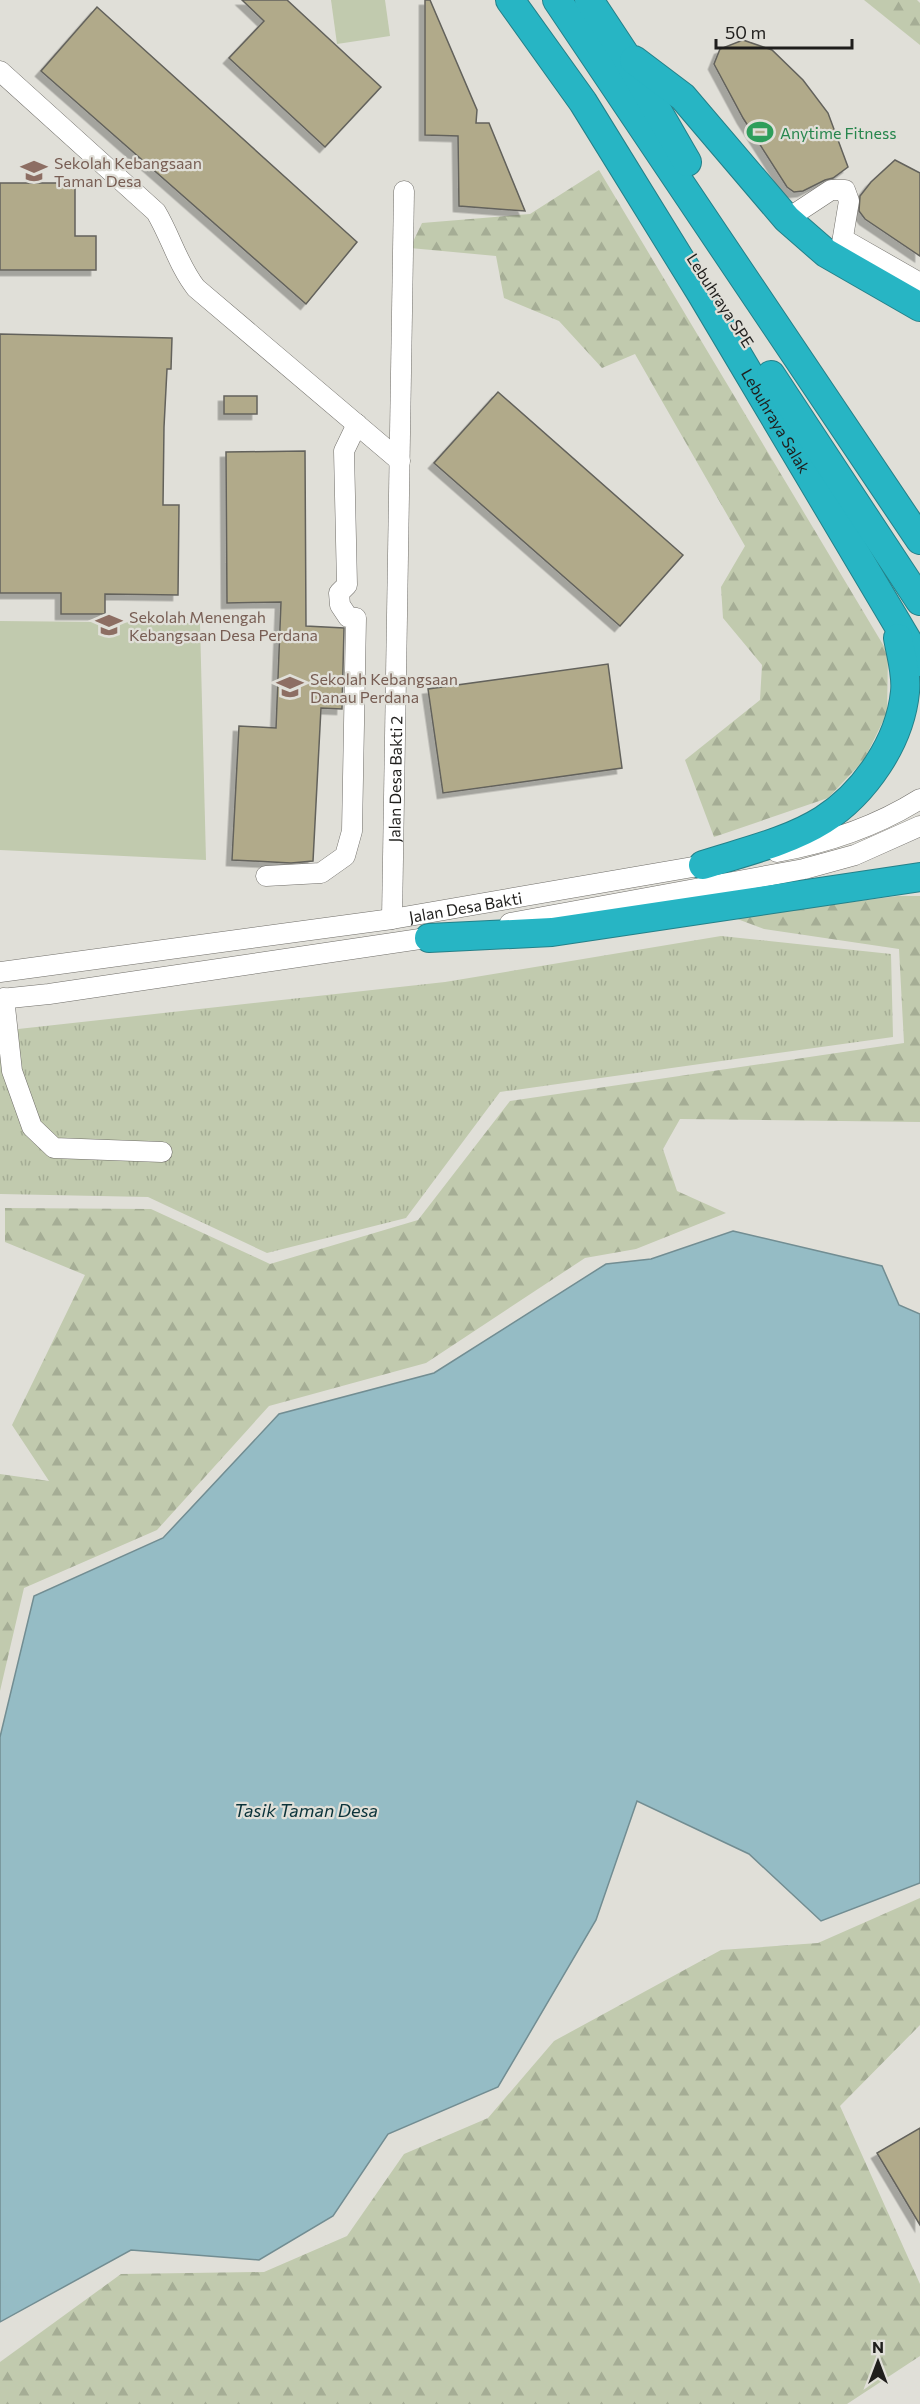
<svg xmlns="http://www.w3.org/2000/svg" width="920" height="2404" viewBox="0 0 920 2404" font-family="Commissioner,sans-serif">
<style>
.grass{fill:url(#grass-tufts)}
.forest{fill:url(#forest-firs)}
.park{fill:#c1caae}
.water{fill:#95bcc5;stroke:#728d92;stroke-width:1.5}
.building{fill:#b1aa8a;stroke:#63625c;stroke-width:1.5;filter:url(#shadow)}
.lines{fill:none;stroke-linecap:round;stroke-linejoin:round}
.minor-casing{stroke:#706e69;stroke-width:21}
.highway-casing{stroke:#248089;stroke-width:30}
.minor{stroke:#fff;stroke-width:20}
.highway{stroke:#27b5c4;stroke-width:28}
.labels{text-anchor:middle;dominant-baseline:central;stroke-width:4.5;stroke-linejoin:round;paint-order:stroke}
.leisure-label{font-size:16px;fill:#27864d;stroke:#e0dfd8;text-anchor:start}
.education-label{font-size:16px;fill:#785e54;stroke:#e0dfd8;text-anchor:start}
.street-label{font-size:16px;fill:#1f1e1c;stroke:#e0dfd8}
.water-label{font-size:18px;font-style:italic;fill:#0a3239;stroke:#e0dfd8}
</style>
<defs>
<pattern id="grass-tufts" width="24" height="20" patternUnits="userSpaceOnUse" patternTransform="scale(1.5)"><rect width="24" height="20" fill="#c1caae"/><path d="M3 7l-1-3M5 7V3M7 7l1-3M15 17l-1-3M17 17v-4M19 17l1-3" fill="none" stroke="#a5ad95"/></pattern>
<pattern id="forest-firs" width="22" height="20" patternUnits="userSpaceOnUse" patternTransform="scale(1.5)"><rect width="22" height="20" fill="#c1caae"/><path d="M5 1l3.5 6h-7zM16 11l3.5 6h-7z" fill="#a5ad95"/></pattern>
<filter id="shadow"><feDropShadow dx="-5.5" dy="5.5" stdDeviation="0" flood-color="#0004"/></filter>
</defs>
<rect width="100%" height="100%" fill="#e0dfd8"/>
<polygon class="grass" points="721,936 891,954 893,1037 500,1092 406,1218 267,1253 148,1197 0,1194 0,1031 445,982"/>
<g class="forest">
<polygon points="864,0 917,0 920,3 920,45"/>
<polygon points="599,170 888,653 887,713 864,760 828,798 714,837 685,760 760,700 762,665 723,618 721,587 745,546 635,354 602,368 559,321 504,298 496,256 410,248 422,223 530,214"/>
<polygon points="898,896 920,896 920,1122 680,1119 663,1149 677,1191 726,1213 636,1249 585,1258 426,1363 269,1406 157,1530 24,1588 0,1691 0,1474 49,1481 12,1425 85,1275 5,1242 5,1208 151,1209 270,1264 418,1220 510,1101 904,1043 899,949 764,929 732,917"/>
<polygon points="920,1898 920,2025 840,2106 920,2284 920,2356 847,2404 0,2404 0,2362 121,2274 264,2272 347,2236 404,2154 488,2118 554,2041 721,1950 818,1943"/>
</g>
<g class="park">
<polygon points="331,0 385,0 390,36 337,44"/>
<polygon points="0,621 200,623 206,860 0,850"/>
</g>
<polygon class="water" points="733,1231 882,1266 899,1305 920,1314 920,1883 821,1921 749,1854 637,1801 596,1920 498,2087 388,2134 333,2216 259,2260 131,2250 0,2322 0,1737 34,1596 163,1538 279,1414 434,1373 606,1264 651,1259"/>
<g class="building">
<polygon points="242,0 287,0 381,87 325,147 229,58 264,21"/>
<polygon points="425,0 430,0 477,110 476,123 489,123 525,211 459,206 458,136 425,135"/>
<polygon points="97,7 357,242 306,304 41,71"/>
<polygon points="743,40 772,50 803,80 828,113 848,167 833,178 825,180 803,191 794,192 787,187 743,118 714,64 720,49"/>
<polygon points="895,160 920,173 920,256 865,219 859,211 860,196 871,182"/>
<polygon points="0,183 75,183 75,236 96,236 96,270 0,270"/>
<polygon points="0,334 172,338 171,369 167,369 164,427 163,505 179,505 178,595 105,594 105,614 61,614 61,593 0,593"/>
<polygon points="498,392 683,555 620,626 434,463"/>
<rect x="224" y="396" width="33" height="18"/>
<polygon points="305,451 306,626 344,628 342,709 321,708 313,861 291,863 232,860 239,726 276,728 281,602 227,603 226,452"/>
<polygon points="608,664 622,768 443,793 428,689"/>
<polygon points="920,2128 920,2225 877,2153"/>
</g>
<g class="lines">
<g class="minor-casing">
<g id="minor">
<path d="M0,71L156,212C171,237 178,265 196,288L400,461"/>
<polyline points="787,219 831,190 845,190 849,201 839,261"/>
<polyline points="843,239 920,283"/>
<path d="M777,852C827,843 877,826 920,799"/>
<polyline points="266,876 321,873 345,856 352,831 356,618 348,617 340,605 339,593 347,585 344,451 357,424"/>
<path id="s1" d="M392,919L404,191"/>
<polyline points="510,923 804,869 855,855 920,826"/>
<path id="s2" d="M0,972L392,919L716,863"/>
<polyline points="4,998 12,1071 32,1127 54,1148 162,1152"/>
<polyline points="0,999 49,994 440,936"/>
</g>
</g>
<g class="highway-casing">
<g id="highway">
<path id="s3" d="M510,0L583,102L701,293L920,662"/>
<polyline points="557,0 920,540"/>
<polyline points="589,0 624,53 687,162"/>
<polyline points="634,60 683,97 787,219 826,253 920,307"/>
<polyline points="771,375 920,601"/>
<path d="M703,865C743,852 788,842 823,820C865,793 900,742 905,692C907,674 901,655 898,638"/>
<polyline points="429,938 552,932 920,877"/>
</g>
</g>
<use href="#minor" class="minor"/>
<use href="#highway" class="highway"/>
</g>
<defs>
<g id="stadium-bare" transform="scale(2.07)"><path d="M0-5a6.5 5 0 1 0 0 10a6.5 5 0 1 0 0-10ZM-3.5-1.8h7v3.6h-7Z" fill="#2e9e5b" stroke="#e0dfd8" stroke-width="2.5" paint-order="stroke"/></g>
<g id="school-bare" transform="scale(2.07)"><path d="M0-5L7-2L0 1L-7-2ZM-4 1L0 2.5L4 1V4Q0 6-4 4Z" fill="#8d6e63" stroke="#e0dfd8" stroke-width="2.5" paint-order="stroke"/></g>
</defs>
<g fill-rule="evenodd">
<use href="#stadium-bare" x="760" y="132"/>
<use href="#school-bare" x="34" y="171"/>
<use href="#school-bare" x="109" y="625"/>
<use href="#school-bare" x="290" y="687"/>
</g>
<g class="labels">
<g class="leisure-label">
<text x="780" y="132">Anytime Fitness</text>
</g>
<g class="education-label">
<text x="54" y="162">Sekolah Kebangsaan<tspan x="54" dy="18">Taman Desa</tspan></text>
<text x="129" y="616">Sekolah Menengah<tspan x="129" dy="18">Kebangsaan Desa Perdana</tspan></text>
<text x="310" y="678">Sekolah Kebangsaan<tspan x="310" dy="18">Danau Perdana</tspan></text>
</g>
<g class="street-label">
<text transform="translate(721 300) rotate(57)">Lebuhraya SPE</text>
<text stroke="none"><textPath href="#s3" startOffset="498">Lebuhraya Salak</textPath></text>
<text stroke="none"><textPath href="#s1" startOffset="140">Jalan Desa Bakti 2</textPath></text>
<text stroke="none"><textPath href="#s2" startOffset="470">Jalan Desa Bakti</textPath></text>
</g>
<g class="water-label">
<text x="306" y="1810">Tasik Taman Desa</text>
</g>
</g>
<g transform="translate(878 2362)" stroke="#e0dfd8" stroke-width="4.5" paint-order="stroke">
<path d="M0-4.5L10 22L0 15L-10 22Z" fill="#1f1e1c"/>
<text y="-9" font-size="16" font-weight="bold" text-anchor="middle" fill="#1f1e1c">N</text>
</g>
<path d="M716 39v9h136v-9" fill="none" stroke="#1f1e1c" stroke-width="3"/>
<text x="725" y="39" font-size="18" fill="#1f1e1c" stroke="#e0dfd8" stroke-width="4.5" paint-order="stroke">50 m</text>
</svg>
